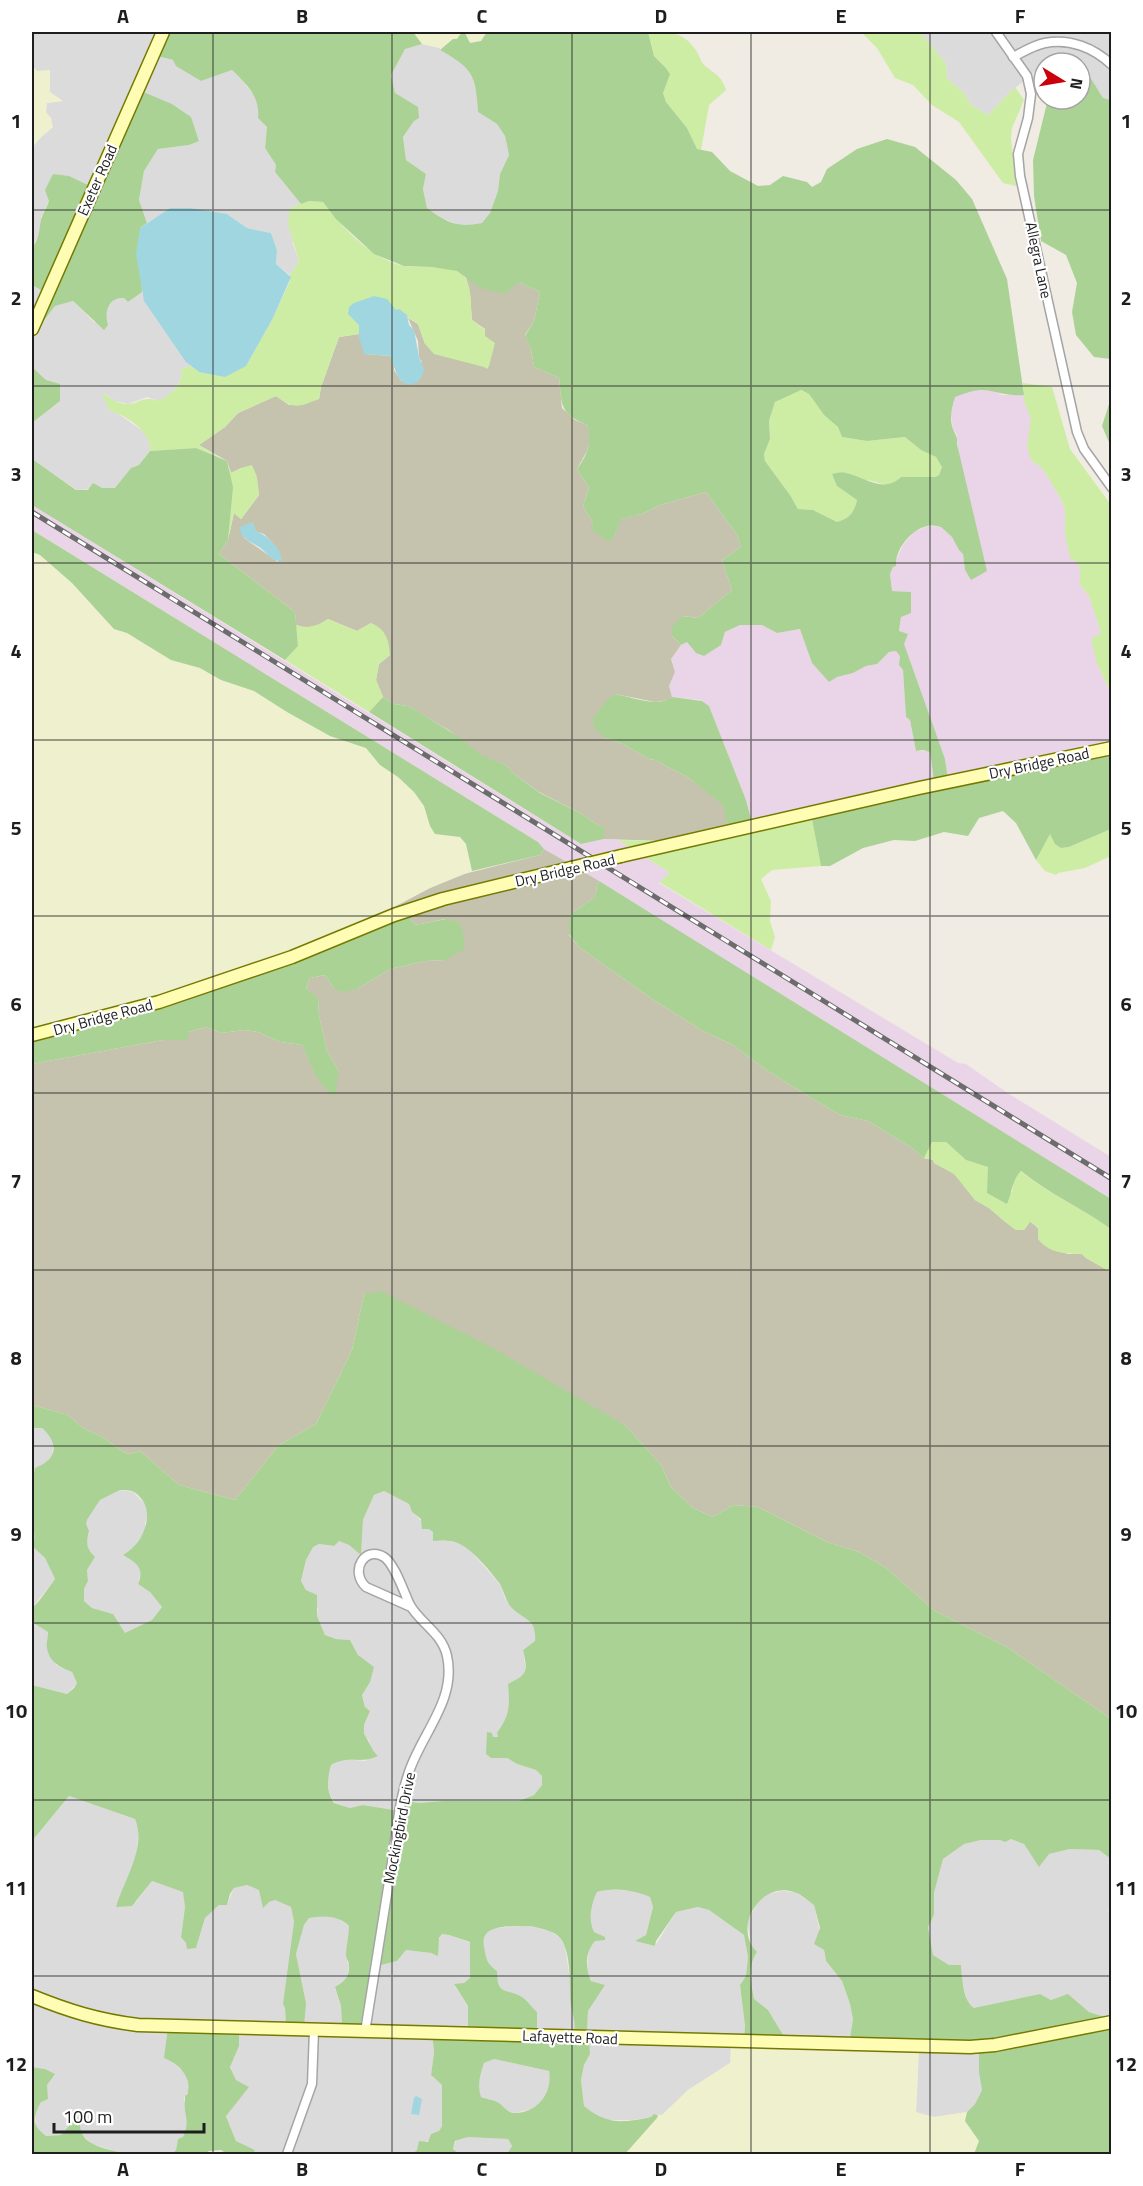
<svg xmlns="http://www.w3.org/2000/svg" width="1143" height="2186" viewBox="0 0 1143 2186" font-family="'Titillium Web',sans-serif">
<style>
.residential{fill:#dcdbdb}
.industrial{fill:#e9d5e7}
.construction{fill:#c5c3ae;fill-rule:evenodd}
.farmland{fill:#eff0cd}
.grass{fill:#cdeda5}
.forest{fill:#abd295;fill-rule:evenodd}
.water{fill:#a0d6e0}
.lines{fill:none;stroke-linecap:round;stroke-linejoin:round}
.street-casing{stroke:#a5a5a5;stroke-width:11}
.secondary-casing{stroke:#747a00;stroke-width:15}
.street{stroke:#fff;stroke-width:8}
.secondary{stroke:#fefdb3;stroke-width:12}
.rail-casing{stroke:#6c6c6c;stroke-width:5}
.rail{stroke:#fff;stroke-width:3;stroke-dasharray:9;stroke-linecap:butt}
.secondary-bridge-casing{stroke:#747a00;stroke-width:15;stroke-linecap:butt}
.secondary-bridge{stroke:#fefdb3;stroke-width:12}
.grid{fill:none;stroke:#1e1e1e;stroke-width:1.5;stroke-opacity:0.55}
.labels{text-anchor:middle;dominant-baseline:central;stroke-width:4.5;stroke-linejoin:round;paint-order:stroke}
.street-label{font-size:15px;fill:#1e1e1e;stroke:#fff}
.neatline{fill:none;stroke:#1e1e1e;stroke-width:2}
.grid-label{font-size:20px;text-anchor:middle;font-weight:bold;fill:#1e1e1e}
</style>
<rect width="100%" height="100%" fill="#f0ebe3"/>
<g class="residential">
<polygon points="36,32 161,32 151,54 173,60 201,81 232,70 241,79 258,100 258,118 267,127 265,148 276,165 275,172 301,204 290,208 293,244 299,261 290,275 276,264 277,250 271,233 247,228 227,214 170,208 147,223 139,200 144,171 158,149 189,145 199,140 190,117 172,104 91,185 49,201 41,217 41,228 34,246 32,248 32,148 40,138 53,127 45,113 47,103 62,101 50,92 37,71 32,66 32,35"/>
<polygon points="920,32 1111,32 1111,100 1103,98 1092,80 1080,68 1080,63 1070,63 1064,60 1047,62 1010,92 988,115 971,105 964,93 947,78 946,64"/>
<polygon points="422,44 440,48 440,50 462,62 471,72 477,94 478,112 497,124 505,136 509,155 500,174 498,191 490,213 482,223 464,227 443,219 427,208 423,189 426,174 406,160 403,137 414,121 395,93 391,75 405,48"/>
<polygon points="32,285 42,290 32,314"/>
<polygon points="142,292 145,301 191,366 181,369 182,373 179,383 170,395 159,401 147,397 128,404 115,401 104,394 109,410 117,413 147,434 150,445 150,451 139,465 131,468 116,488 77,490 32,460 32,423 60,401 60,384 46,380 32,367 32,330 36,331 55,306 73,301 94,322 98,323 106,318 107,308 111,302 117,298 124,298 128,302"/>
<polygon points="32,1428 42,1428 51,1436 54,1443 52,1455 47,1464 35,1469 32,1484"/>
<polygon points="120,1490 133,1492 146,1505 148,1514 145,1523 145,1531 131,1551 123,1555 139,1565 141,1570 138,1584 150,1592 162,1607 152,1620 125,1634 113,1614 92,1608 84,1601 84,1589 88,1581 87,1570 95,1557 87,1549 86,1544 89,1532 85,1524 87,1520 100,1500"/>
<polygon points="384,1491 409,1504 412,1512 433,1532 437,1540 458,1542 471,1551 501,1586 505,1599 511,1607 528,1619 536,1631 535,1641 523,1650 526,1671 523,1677 508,1684 510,1702 507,1719 497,1733 498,1737 493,1737 491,1758 507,1758 517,1764 536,1770 542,1776 542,1785 534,1795 519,1801 443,1801 419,1803 397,1800 394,1810 363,1805 350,1808 335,1803 330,1795 327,1780 331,1765 342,1759 366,1761 372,1751 369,1740 364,1735 364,1725 370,1711 365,1707 362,1695 369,1682 358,1655 350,1640 336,1639 325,1635 317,1616 318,1609 301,1581 306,1560 312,1547 319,1544 333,1546 339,1541 349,1545 361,1554 363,1520 374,1495"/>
<polygon points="32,1525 35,1531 35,1541 32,1546 45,1558 55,1579 32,1608"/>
<polygon points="32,1622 48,1632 47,1648 56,1665 72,1672 77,1683 67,1694 32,1685"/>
<polygon points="69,1796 135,1819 139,1828 136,1857 116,1906 136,1902 152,1881 184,1892 185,1907 181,1936 186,1943 196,1947 205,1918 219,1905 227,1905 234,1888 247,1885 259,1890 269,1902 275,1900 291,1907 294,1922 285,2007 286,2025 306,2003 296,1954 304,1925 309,1918 321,1916 337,1918 349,1926 349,1942 346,1956 349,1966 348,1976 344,1982 335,1988 341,2006 342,2025 373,1967 397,1961 406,1950 431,1953 442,1934 449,1935 471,1943 470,1978 464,1983 454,1985 468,2006 468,2029 432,2030 434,2053 431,2075 442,2085 442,2126 439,2131 412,2154 253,2154 255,2150 236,2141 226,2115 248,2087 236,2080 230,2066 239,2046 171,2061 186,2074 189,2090 184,2098 188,2125 183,2138 178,2139 176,2150 172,2154 126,2154 92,2144 80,2132 79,2126 81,2116 61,2135 46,2136 41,2132 36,2126 35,2115 41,2102 45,2069 32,2067 32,1841"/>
<polygon points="1011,1839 1024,1844 1039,1866 1049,1854 1070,1849 1099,1850 1111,1859 1111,1906 1108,1911 1112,1914 1111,2019 1089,2012 1068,1995 1051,2000 1040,1994 974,2009 969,2006 962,1982 961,1965 949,1965 933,1955 928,1927 934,1915 934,1893 943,1859 963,1844 981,1840"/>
<polygon points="607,1889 636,1891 650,1897 653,1907 646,1935 636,1941 655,1946 676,1912 699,1907 709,1910 744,1935 748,1957 746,1976 740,1985 745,2026 744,2040 730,2063 688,2090 662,2115 654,2114 652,2117 633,2120 607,2120 597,2117 584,2106 581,2080 584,2065 590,2054 589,2035 587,2033 588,2011 604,1985 591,1981 587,1971 589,1948 595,1940 605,1940 604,1937 594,1932 591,1928 591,1905 597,1892"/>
<polygon points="782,1891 795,1892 814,1905 826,1961 842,1981 850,2004 853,2019 849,2044 785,2038 768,2010 754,1999 750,1976 752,1947 747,1923 759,1899 767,1894"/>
<polygon points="531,1926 550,1931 560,1938 565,1947 571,1986 571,2007 576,2021 574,2033 536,2032 522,1997 507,1993 500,1987 497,1980 497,1971 486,1963 482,1942 487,1931 493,1928"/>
<polygon points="919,2048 979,2048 979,2073 982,2090 975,2104 967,2112 934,2117 916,2113"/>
<polygon points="494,2059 549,2071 551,2081 543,2101 532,2109 514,2113 507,2111 499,2103 481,2097 478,2088 478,2079 484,2063"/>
<polygon points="468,2137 508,2139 512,2146 507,2154 459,2154 453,2149 456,2141"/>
</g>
<g class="industrial">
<polygon points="977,390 994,391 1002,395 1024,395 1031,419 1031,460 1043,469 1062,501 1065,511 1065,534 1080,569 1080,585 1089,596 1101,633 1097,664 1111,693 1111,747 948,779 945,759 903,644 902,633 899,631 901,616 910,592 892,591 890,574 903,545 914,532 928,526 941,527 952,537 963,554 965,570 969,575 957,435 953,429 951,413 955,396"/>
<polygon points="32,505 581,844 604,839 618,840 670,873 659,883 958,1063 966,1064 1006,1092 1111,1157 1111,1199 544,849 538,842 32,530"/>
<polygon points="740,625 762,625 777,633 801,629 812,663 837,677 853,673 866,666 877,664 889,652 896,651 901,656 903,670 906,717 910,720 916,751 930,751 934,781 752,823 746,800 709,706 701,700 672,697 669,686 675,672 671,658 683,643 687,642 696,653 721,645 725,632"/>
</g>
<g class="construction">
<path d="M466,277L519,282L540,292L534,321L525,335L531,349L534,367L559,378L562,408L575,420L587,425L591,437L587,451L577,469L589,488L583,506L593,523L615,535L620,519L642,514L660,505L706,492L737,535L741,547L722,560L732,590L698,618L683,616L671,635L681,645L671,659L675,672L669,686L672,697L668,700L655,702L615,694L606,738L623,744L649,759L655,760L689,778L724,805L729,831L661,841L604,839V826H599L582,814L539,792L514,774L506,765L481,756L450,731L408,706L394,704L383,697L376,680L379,664L390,655L371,623L357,631L328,619L319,625L305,628L296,625L295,612L219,554L228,540L234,513L241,519L259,495L257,481L241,468L231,473L227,461L199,445L225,427L238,413L276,396L289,405L319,399L321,387L339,337L359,334L365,354L390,356L394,363V370L401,381L422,362L419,357L418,341L408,318L418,324L425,344L485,336V329L472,320L470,294ZM241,527L264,534L271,541L280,555L278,562L244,538Z"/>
<polygon points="544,849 599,881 594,898 572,913 569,919 569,935 579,947 652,999 703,1031 733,1045 769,1072 840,1115 868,1121 912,1148 923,1158 933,1160 934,1163 955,1174 975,1200 989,1208 1016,1230 1024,1230 1030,1221 1067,1254 1082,1254 1086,1258 1111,1272 1111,1719 1007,1647 935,1611 885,1567 859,1552 827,1542 758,1507 733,1505 713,1517 693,1508 671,1487 661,1465 625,1425 364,1294 352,1350 316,1424 278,1446 235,1500 179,1485 140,1451 130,1454 123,1452 104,1438 83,1428 68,1415 32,1405 32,1064 163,1040 188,1040 188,1032 206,1027 221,1033 245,1030 258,1032 280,1042 302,1045 314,1071 339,1072 327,1051 319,1015 318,999 306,988 310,978 325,975 334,989 357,989 390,969 426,961 445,960 445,919 415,925 400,904 430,888 460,875 540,855"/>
</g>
<g class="farmland">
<polygon points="413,32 487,32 481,41 470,43 465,33 440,48 422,44"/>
<polygon points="32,66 37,71 50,70 50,92 63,101 47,103 46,112 51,118 53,127 40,138 32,148"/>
<polygon points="32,552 40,555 72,583 114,629 127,633 171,660 200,668 221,680 254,691 287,712 330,736 366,748 380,765 398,777 414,792 424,806 430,826 435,834 460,837 466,844 472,871 430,888 297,955 32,1035"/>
<polygon points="731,2041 919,2048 916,2112 934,2117 967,2112 965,2121 979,2141 976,2153 974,2154 625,2154 658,2115 662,2115 688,2090 730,2063"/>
</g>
<g class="grass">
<path d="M648,32C667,32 683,31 695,49C699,54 700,61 705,66C716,75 721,75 726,90L709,105L701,150L697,149L687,128L666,102L663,93L665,67L654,56Z"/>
<polygon points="861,32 920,32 946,64 947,78 964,93 971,105 988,115 1015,87 1024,100 1012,128 1011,138 1016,186 1003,183 959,122 932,105 913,85 895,78 877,48"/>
<path d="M309,201L323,202C343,228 371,260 405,266C422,269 449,262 463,275C473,285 470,307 472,320L485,330V336L495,343L489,366L487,369L484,367L434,354L425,344L418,324L397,310L359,325V334L339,337L321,387L319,399C297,407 296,410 276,396L238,413L225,427L199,445L221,459L196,448L150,451C152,431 126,416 109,410L102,393C110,398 117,403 125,404C140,405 140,395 159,401C171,394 184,384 181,369L191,366L199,372L246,366L273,318L290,281V275L299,261L288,224L290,208Z"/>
<polygon points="1023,383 1052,387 1070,449 1111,505 1111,693 1097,664 1091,639 1101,633 1089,596 1080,585 1080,569 1076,561 1070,558 1065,534 1065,511 1062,501 1043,469 1031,460 1027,446 1031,419 1024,401"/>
<path d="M800,390L809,394L824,415L838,427L842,437L867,441L905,437L921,450L936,457L942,466L939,475L935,477H901C886,491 882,481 865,480C857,480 846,484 837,486L857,500C854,513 850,518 837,522L813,510L798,509L790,495L765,461L764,454L770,439L769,421L775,402Z"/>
<polygon points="252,465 257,477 259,495 241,519 234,513 228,539 229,469 232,473 241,468"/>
<path d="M328,619L357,631L371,623C386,629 389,640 390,655L379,664L376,680L383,697L369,712L285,660L298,646L296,625C309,629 317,626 328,619Z"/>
<polygon points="811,814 821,866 772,870 761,879 771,901 770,921 775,937 771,950 659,882 670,873 618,840 661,841"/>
<polygon points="1111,829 1111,856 1085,868 1058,873 1056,875 1045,871 1036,860 1050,833 1061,848 1069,847"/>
<path d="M932,1142H946L966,1160L989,1167L1012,1193L1014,1178L1020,1171C1049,1194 1082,1208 1111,1229V1272L1086,1258L1082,1254C1065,1254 1049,1253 1038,1239V1227L1030,1222L1024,1230H1016L1005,1222L989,1208L975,1200L954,1174L934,1163L933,1160L924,1158Z"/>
</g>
<g class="forest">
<path d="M161,32H413L422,44L405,49L391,75L395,93L418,107L419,118L414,121L403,137L406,160L426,174L423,189L427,208C448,223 456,228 482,223L490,213L498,191L500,174L509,155L505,136L497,124L478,112C476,74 472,68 440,50L453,39H457L462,32L465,33L470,43L481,41L487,32H648L654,56L665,67L670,74L663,93L666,102L687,128L697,149L712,152L730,171L758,186L770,185L783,176L807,182L812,187L821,182L827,169L857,149L887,139L915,147L956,180L972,199L1007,279L1024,395C1008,397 995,390 980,390C971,391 963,394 955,397C952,407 949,418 953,429C955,435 958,436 957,444L987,571L971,580L965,570L963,554L959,550L952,537L941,527C937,526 931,525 927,526C911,530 895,549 896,566L893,567L890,574L892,591L911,592V613L901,617L899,631L908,634L904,644L945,759L948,779L1111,747V829L1069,847L1061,848L1055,844L1050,834L1036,860L1016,823L1003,811L979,818L968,836L944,832L915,841L894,840L863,848L830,866H821L811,814L934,781L930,752L923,750L916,751L910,720L906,717L903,670L899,665L900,656L896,651L889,652L877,664L866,666L853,673L837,677L829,682L812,663L800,629L777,633L762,625H740L725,632L721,645L704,656L696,653L687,642L681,645L671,635L673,625L683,616L698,618L732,590L722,560L741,547L737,535L706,492L660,505L642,514L621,519L615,535L609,542L592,530L593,523L583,506L589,488L577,469C587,455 593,442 587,425C559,413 562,405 559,378L534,367L531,349L525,336L534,321L540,292L519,282L505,294L480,288L457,271L432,267L404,266L374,254L336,219L323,202L309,201L301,204L275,172L276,165L265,148L267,127L258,118C260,96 247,85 232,70L201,81L176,66L173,60L150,54ZM801,390L809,394L824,415L838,427L842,437L867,441L905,437L921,450L936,457L942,467L939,475L935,477H901C883,494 865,477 846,473C842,472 836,473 832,474L837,486L857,500C854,513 850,518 837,522L813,510L798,509L790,495L765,461L764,454L770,439L769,421L775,402Z"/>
<polygon points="1080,68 1092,80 1103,98 1111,100 1111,359 1094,357 1076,335 1072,312 1077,283 1066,255 1041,241 1034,196 1033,160 1048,99 1080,99"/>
<path d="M136,89L172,104L191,117L199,141L189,145L158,149L144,171L139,200L147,223L140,228L142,292L128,302L124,298C108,297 104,312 108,325L104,330L73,301L55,306L36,331L32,330V314L41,290L32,285V248C39,240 39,230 41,220C42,214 47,208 49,201L45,190L53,174L69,176L90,186Z"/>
<polygon points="32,367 46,380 60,384 60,401 32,423"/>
<polygon points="1111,398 1111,447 1102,426"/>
<polygon points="196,448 227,461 233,487 228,540 219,554 295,612 298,646 285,660 32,505 32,459 76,490 88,490 93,483 102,488 115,488 131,468 139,465 150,451"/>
<polygon points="32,530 538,842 544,849 540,855 472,871 466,844 460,837 435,834 430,826 424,806 414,792 398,777 380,765 366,748 330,736 287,712 254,691 221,680 200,668 171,660 127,633 114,629 72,583 40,555 32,552"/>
<path d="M615,694C632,697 657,708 672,697L702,701L709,706L746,800L752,823L729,831L723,805L689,778L655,760L649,759L623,744L606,738L594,728L593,718L608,699Z"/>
<polygon points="383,697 394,704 408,706 422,714 462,739 481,755 506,765 514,774 540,793 582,814 599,826 604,826 604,839 581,844 369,712"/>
<path d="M599,881L1111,1199V1229C1082,1208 1049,1194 1021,1171C1012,1180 1012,1193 1007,1204L987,1193L988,1167L966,1160L946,1142H932L924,1158H923L912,1148L868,1121L840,1115L769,1072L733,1045L703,1031L652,999L579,947L569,934V919L572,913L594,898Z"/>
<path d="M400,904L415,925L446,919L460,923L464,936L465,949L445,960L426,961L390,969L357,989L345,992L334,989L325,975L310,978L306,988L318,998L319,1015L327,1051L339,1072L335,1096C319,1088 309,1061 302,1045L280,1042L258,1032L245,1030L221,1033L206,1027L188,1032V1040H163L32,1064V1035L163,1001L365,922Z"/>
<path d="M381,1291L493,1348L625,1425L661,1465L671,1487L693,1508L713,1517L733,1505L758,1507L827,1542L859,1552L885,1567L935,1611L1007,1647L1111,1719V1859L1099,1850L1070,1849L1049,1854L1039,1867L1024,1844L1011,1839L1005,1842L1000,1840H981L964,1844L943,1859L934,1893V1915L928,1927L933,1955L949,1965H961C962,1978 963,2001 974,2008L1040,1994L1051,2000L1068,1994L1089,2012L1111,2019V2154H974L979,2141L965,2121L967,2112L975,2104L982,2090L979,2073V2048L849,2044L853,2019L850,2004L842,1981L826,1961L824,1950L814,1944L820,1928L814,1905C808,1901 801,1894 794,1892C760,1881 732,1928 757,1952C747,1966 751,1982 754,1999L768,2010L785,2038L744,2040L745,2026L740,1985L746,1976L748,1957L744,1935L709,1910L698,1907L676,1912L656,1941L655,1946L635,1941L646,1935L653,1907L650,1897C633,1890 615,1887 597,1892C591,1904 588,1920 594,1932L605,1937V1940L595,1941C585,1952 585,1968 591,1981L605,1985L588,2011L587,2033L589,2034L590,2054L584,2065L581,2080L584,2106C607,2125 622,2123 651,2117L654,2114L658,2115L657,2118L625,2154H507L512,2146L508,2139L468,2137L455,2141L453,2149L459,2154H412L417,2150L419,2141L428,2142L431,2134L439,2131L442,2126V2085L431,2075L434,2053L432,2030L468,2029V2006L454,1984L464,1983L470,1978V1942L449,1935L442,1934L439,1938L438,1956L431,1953L406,1950L397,1961L373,1967L367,2026L342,2025L341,2006L335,1987C344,1982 350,1977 349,1965C349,1961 346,1959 346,1955C346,1946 349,1936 349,1926C338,1915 324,1916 309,1918L304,1925L296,1954L306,2003L304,2027L286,2026L285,2008L283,2004L294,1922L291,1907L275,1900L269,1902L263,1908L259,1890L247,1885L234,1888L230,1894L227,1905H219L205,1918L196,1948L187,1949L186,1943L181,1937L185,1907L183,1892L152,1881L132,1906L116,1907C124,1880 147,1847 135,1819L69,1796L32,1841V1715L34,1710L32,1706V1685L67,1694L74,1688L77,1683L72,1672C60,1667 49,1662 47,1648C46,1644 48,1637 48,1632L32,1622V1608L39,1601L55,1579L45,1558L32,1546C37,1536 33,1532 32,1522C29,1505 31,1486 35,1468C57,1460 60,1444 42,1428H32V1405L68,1415L83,1428L104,1438L123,1452L130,1454L140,1451L179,1485L235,1500L278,1446L316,1424L352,1350L364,1294ZM120,1490C124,1490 130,1490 134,1492C159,1508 144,1544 123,1555C136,1563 145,1567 138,1584L150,1592L162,1607L152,1620L125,1633L113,1614L92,1608L84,1601V1589L88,1581L87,1570L95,1557C86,1548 86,1544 89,1531L86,1524L87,1520L100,1500ZM384,1491L409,1504L412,1512L421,1519L422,1529H429L433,1532V1541C440,1540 454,1540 460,1544C475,1552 490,1571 500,1584C504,1591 505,1599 510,1606C522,1620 537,1617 535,1641L523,1650C528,1672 528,1674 508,1684C510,1706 510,1715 497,1733L498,1737H493L492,1733L487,1732L486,1754L491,1758H507L517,1764L536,1770L542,1776V1785L534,1795L519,1801H443L419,1803L397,1800L394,1810L363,1805L350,1808L334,1803C326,1790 327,1780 331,1765C350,1754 358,1765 378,1756C371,1750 370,1742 364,1734V1725L370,1711L365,1707L362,1695L370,1682L374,1667L358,1655L350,1640L336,1639L325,1635L317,1616V1595L306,1590L301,1581L306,1560L313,1547L319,1544L334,1546L339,1541L349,1545L361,1555L363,1520L374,1495ZM531,1926C541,1929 554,1930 561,1939C572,1955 569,1987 571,2005C573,2017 576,2021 574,2033L537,2032V2012C532,2008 528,2001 522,1997C508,1988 497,1997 497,1971C486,1962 487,1961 484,1947C479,1922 514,1927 531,1926ZM494,2059L549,2071C553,2092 538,2113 515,2113C507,2113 505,2107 499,2103C494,2100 486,2099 481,2097C477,2084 480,2075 484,2063Z"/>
<path d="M168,2027L239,2029V2046L230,2067L236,2080L249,2087L226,2116L236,2141L255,2150L253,2154H227L221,2150L209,2151L204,2154H172L176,2150L178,2139L183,2137C191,2119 183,2117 185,2099C185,2091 187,2099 188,2091C191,2075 177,2063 164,2058Z"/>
<path d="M32,2067L45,2069L55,2074L47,2085L48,2099L41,2102C33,2118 31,2124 46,2136L61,2135L69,2126L71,2118L81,2116C74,2146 105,2148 127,2154H32Z"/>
</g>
<g class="water">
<polygon points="170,208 190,208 227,214 247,228 271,233 277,250 276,264 291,277 273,318 246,366 225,377 199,372 186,362 144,301 136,254 140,228"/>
<path d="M374,296L387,299L396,310L399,309L407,315L409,325L414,330L419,357L424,369C423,375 420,382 413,384C397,388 395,365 390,356L364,354L359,337V325L348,314L349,307L354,303Z"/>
<path d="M253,522L256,531C268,536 281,548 282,561C271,562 267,552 259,547C250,541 240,539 240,527Z"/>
<polygon points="416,2096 422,2099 419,2115 411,2114 414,2098"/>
</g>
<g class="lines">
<g class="street-casing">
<g id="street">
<polyline points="996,32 1027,76 1031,94 1028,118 1018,154 1020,176 1077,432 1084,449 1112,488"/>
<path d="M1013,57C1023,52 1034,45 1045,43C1070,38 1094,48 1112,65"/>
<path d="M365,2032C374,1978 382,1923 391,1869C396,1838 398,1805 408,1775C420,1735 457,1701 447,1656C442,1633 420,1623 410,1605C404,1593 395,1564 384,1557C365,1545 349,1571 366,1587L411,1607"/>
<polyline points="287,2154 312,2084 314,2030"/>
</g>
</g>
<g class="secondary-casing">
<g id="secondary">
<polyline points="32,329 163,32"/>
<polyline points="621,856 919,788 1112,748"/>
<polyline points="32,1035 159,1002 292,957 394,915 443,899 571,868"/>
<path d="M32,1996C69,2011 98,2020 138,2025L970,2047L995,2045L1112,2022"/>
</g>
</g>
<use href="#street" class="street"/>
<use href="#secondary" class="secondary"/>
<g class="rail-casing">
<polyline id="rail" points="32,512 1112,1179"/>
</g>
<use href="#rail" class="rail"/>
<g class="secondary-bridge-casing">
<polyline id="secondary-bridge" points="571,868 621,856"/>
</g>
<use href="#secondary-bridge" class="secondary-bridge"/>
</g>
<path class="grid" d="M213,32V2154M392,32V2154M572,32V2154M751,32V2154M930,32V2154M32,210H1112M32,386H1112M32,563H1112M32,740H1112M32,916H1112M32,1093H1112M32,1270H1112M32,1446H1112M32,1623H1112M32,1800H1112M32,1976H1112"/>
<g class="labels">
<g class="street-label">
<text transform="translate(97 180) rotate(-66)">Exeter Road</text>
<text transform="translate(1039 260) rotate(78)">Allegra Lane</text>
<text transform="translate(1039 763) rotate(-12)">Dry Bridge Road</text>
<text transform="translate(565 870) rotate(-13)">Dry Bridge Road</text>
<text transform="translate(103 1017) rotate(-15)">Dry Bridge Road</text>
<text transform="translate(399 1828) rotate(-79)">Mockingbird Drive</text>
<text transform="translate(570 2037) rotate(2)">Lafayette Road</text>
</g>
</g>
<rect width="1143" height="2186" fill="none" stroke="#ffffff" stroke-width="66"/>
<g transform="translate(1062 81) rotate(101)"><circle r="28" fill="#ffffff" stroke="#a5a5a5" stroke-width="1.5"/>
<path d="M0-4.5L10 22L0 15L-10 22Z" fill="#cc000d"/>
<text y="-9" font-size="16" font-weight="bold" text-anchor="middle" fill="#1e1e1e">N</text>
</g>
<path d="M54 2123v9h150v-9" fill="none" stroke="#1e1e1e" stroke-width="3"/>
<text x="63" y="2123" font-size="18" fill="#1e1e1e" stroke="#ffffff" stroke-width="4.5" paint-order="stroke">100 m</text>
<rect x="33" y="33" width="1077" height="2120" class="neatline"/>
<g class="grid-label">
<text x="123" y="23">A</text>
<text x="302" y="23">B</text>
<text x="482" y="23">C</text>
<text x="661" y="23">D</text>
<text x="841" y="23">E</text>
<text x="1020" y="23">F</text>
<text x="16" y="128">1</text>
<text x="1126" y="128">1</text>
<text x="16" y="305">2</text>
<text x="1126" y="305">2</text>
<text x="16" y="481">3</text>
<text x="1126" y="481">3</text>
<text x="16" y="658">4</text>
<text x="1126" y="658">4</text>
<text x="16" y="835">5</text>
<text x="1126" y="835">5</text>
<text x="16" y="1011">6</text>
<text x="1126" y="1011">6</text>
<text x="16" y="1188">7</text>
<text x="1126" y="1188">7</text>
<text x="16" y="1365">8</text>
<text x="1126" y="1365">8</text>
<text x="16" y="1541">9</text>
<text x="1126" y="1541">9</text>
<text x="16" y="1718">10</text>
<text x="1126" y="1718">10</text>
<text x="16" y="1895">11</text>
<text x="1126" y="1895">11</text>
<text x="16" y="2071">12</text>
<text x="1126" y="2071">12</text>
<text x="123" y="2176">A</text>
<text x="302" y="2176">B</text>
<text x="482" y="2176">C</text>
<text x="661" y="2176">D</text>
<text x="841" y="2176">E</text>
<text x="1020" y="2176">F</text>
</g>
</svg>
